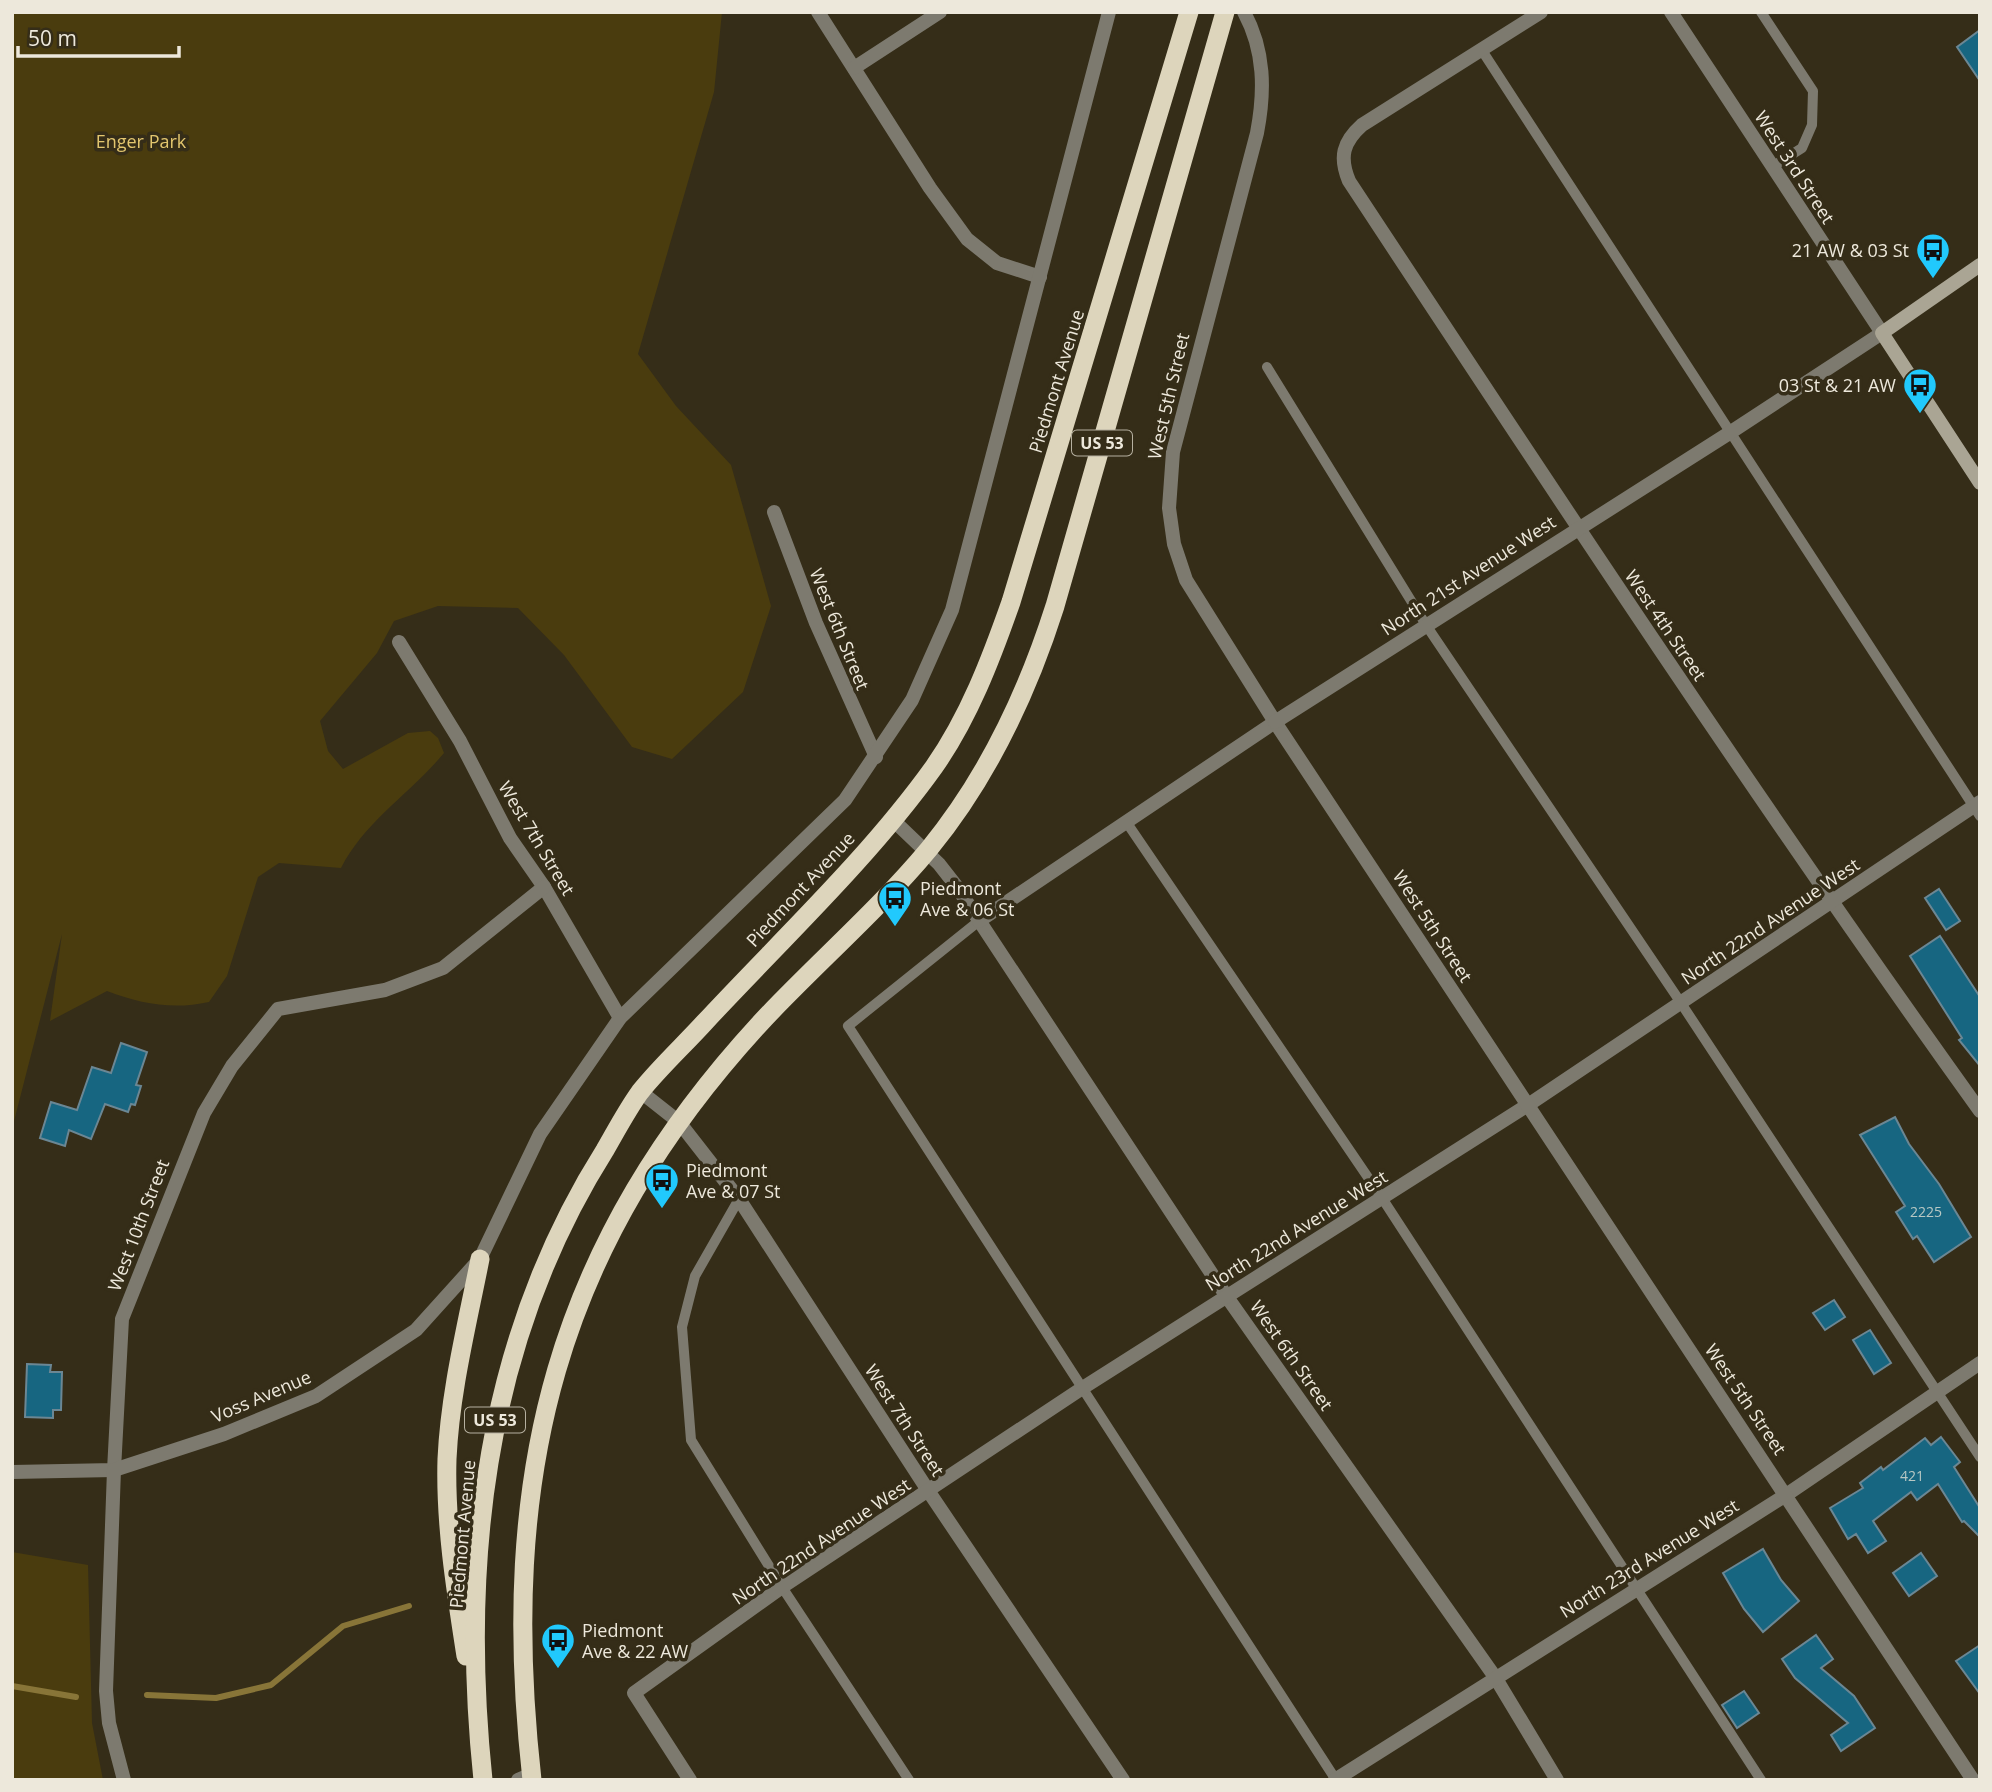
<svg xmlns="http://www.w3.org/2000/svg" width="1992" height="1792" viewBox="0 0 1992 1792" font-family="'Open Sans',sans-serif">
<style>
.green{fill:#4a3c0e}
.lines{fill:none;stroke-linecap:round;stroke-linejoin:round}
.stream{stroke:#887538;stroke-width:6}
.building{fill:#176681;stroke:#6b8794;stroke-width:2}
.service{stroke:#7d7a6f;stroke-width:10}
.minor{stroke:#7d7a6f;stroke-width:14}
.tertiary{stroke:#7d7a6f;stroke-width:14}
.secondary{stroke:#aaa594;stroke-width:14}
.trunk{stroke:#ddd5bc;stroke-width:19}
.labels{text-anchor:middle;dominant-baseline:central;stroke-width:7;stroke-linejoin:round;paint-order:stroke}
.number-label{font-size:14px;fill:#b8c8c4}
.shield{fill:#352d18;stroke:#b6b0a0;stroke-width:2}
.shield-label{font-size:16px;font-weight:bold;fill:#ede8db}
.park-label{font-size:18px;fill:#e3c66e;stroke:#352d18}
.street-label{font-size:18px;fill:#ede8db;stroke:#352d18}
.poi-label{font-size:18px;fill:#ede8db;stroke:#352d18;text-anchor:start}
</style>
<rect width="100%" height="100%" fill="#352d18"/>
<g class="green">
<path d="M12,12H722L714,92L638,354L676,406L731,465L771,606L743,692L672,759L632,747L564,655L518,608L438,606L394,621L377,653L320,721L328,751L343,769L408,733L430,731L438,738L444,753C411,793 365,821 341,868L279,863L258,877L227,976L209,1002C173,1010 141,1004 107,991L50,1021L62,934L12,1129Z"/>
<polygon points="12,1552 88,1565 92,1723 103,1780 12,1780"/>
</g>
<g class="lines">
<g class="stream">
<polyline points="12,1686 76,1697"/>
<polyline points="147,1695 216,1698 271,1685 343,1626 409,1606"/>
</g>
</g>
<g class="building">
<polygon points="1980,30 1980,81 1957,47"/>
<polygon points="1939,889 1960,921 1946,930 1925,898"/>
<polygon points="1940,936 1980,997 1980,1066 1959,1040 1962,1038 1910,956"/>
<polygon points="121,1043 147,1052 136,1085 141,1086 135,1105 131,1104 128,1112 105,1104 91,1139 69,1130 65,1146 40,1138 51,1102 77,1110 92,1067 111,1073"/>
<polygon points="1895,1117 1909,1144 1939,1184 1971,1237 1934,1262 1917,1236 1913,1239 1896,1212 1905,1206 1860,1135"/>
<polygon points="1834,1300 1845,1317 1825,1330 1813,1313"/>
<polygon points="1870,1330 1891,1363 1874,1374 1853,1340"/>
<polygon points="27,1364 51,1365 50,1372 62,1372 61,1410 53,1410 53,1418 25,1417"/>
<polygon points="1941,1437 1960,1462 1954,1467 1980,1508 1980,1537 1964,1521 1962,1522 1938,1484 1917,1500 1911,1492 1873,1521 1886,1541 1868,1553 1856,1534 1848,1539 1830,1508 1863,1488 1860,1483 1881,1467 1883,1470 1925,1438 1931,1445"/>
<polygon points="1763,1549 1781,1580 1799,1601 1763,1632 1744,1609 1723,1573"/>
<polygon points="1921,1553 1937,1576 1909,1596 1893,1573"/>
<polygon points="1816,1635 1833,1659 1821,1668 1854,1696 1875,1728 1841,1751 1831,1735 1848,1723 1795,1678 1782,1659"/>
<polygon points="1980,1645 1980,1694 1956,1661"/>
<polygon points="1744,1691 1759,1713 1737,1728 1722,1705"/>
</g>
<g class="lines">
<g class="service">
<polyline points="1761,12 1813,91 1812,125 1802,148 1772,167"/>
<polyline points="1483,52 1980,816"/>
<polyline points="1267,367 1426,625 1675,994 1980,1457"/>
<polyline points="1127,823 1382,1198 1761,1780"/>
<polyline points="979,921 848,1026 1336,1780"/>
<polyline points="739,1199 695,1276 682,1327 691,1440 782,1587 909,1780"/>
</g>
<g class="minor">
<polyline points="818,12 930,188 967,239 997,263 1040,277"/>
<path d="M1541,12L1362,125C1343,142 1339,157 1349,181C1555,494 1761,806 1980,1111"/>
<polyline points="1671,12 1882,333"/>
<polyline points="854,68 940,12"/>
<polyline points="774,512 816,623 876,757"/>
<polyline points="399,642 460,741 510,838 544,887 620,1018"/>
<polyline points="893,820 939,864 957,887 1227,1297 1495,1677 1557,1780"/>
<polyline points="979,921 1275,722"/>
<polyline points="641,1092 679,1122 739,1199 929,1492 1123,1780"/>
<polyline points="12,1472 114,1470 122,1319 204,1113 232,1066 278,1009 385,990 443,968 544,887"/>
<polyline points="518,1780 532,1774"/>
<polyline points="690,1780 634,1693 782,1587 1081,1389 1528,1105 1980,802"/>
<polyline points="1335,1780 1786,1495 1980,1363"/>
</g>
<g class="tertiary">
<path d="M1244,12C1265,51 1265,91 1257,133L1173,452L1169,508L1174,544L1186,580L1275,722L1973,1780"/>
<polyline points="1275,722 1731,432 1882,333"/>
<polyline points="124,1780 109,1723 106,1691 114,1470 224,1434 316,1396 416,1330 480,1259 540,1134 620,1018 845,800 912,700 952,610 1109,12"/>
</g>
<polyline class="secondary" points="1980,265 1882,333 1980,483"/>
<g class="trunk">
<path d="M466,1656C456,1592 445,1524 447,1459C450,1392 467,1325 480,1259"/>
<path d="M483,1780C460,1560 485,1340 605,1150C616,1131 627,1110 640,1092C659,1068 683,1046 704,1023C781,940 868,859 934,767C969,717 991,659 1011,602L1189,12"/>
<path d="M532,1780C498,1476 554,1245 765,1018C819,961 879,909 929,849C988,777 1027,694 1055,606L1225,12"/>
</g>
</g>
<defs>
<g id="bus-pin" transform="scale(1.75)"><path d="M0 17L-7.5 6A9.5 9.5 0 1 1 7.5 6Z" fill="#21c9fd" stroke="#352d18"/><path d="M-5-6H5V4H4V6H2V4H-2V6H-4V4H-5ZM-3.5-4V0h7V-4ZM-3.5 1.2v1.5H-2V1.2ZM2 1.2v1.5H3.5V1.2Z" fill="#111"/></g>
</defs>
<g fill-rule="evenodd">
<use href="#bus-pin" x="1933" y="250"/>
<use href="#bus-pin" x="1920" y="385"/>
<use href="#bus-pin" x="895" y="898"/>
<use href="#bus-pin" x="662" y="1180"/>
<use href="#bus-pin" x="558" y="1640"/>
</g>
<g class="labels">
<g class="number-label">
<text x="1926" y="1211">2225</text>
<text x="1912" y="1475">421</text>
</g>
<g class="shield">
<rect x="1072" y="430.5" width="60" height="25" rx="5"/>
<rect x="465" y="1407.5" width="60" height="25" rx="5"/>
</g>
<g class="shield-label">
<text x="1102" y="443">US 53</text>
<text x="495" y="1420">US 53</text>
</g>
<g class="park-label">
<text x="141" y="141">Enger Park</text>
</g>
<g class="street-label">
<text transform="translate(1795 167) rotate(57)">West 3rd Street</text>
<text transform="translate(1056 381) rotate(-73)">Piedmont Avenue</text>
<text transform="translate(1168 396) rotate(-77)">West 5th Street</text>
<text transform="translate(1468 575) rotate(-33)">North 21st Avenue West</text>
<text transform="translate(1666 625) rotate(56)">West 4th Street</text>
<text transform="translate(840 629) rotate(68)">West 6th Street</text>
<text transform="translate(537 838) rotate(59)">West 7th Street</text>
<text transform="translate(800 889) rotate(-47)">Piedmont Avenue</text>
<text transform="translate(1770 921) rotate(-34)">North 22nd Avenue West</text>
<text transform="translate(1433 926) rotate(57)">West 5th Street</text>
<text transform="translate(138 1225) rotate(-69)">West 10th Street</text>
<text transform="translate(1296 1230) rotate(-32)">North 22nd Avenue West</text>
<text transform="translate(1292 1355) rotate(55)">West 6th Street</text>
<text transform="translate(261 1396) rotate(-23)">Voss Avenue</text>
<text transform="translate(1746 1399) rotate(56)">West 5th Street</text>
<text transform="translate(905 1420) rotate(57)">West 7th Street</text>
<text transform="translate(462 1534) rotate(-85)">Piedmont Avenue</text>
<text transform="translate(821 1541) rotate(-34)">North 22nd Avenue West</text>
<text transform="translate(1649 1558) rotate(-32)">North 23rd Avenue West</text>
</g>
<g class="poi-label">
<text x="1909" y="250" text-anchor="end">21 AW &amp; 03 St</text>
<text x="1896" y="385" text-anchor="end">03 St &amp; 21 AW</text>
<text x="920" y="888">Piedmont<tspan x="920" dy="21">Ave &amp; 06 St</tspan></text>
<text x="686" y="1170">Piedmont<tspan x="686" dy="21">Ave &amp; 07 St</tspan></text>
<text x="582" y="1630">Piedmont<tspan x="582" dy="21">Ave &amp; 22 AW</tspan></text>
</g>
</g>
<rect width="1992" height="1792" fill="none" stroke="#ede8db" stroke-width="28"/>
<path d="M18 46v10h161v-10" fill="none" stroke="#ede8db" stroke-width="3.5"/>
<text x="28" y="46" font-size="21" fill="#ede8db" stroke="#352d18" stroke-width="5" paint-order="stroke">50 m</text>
</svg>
